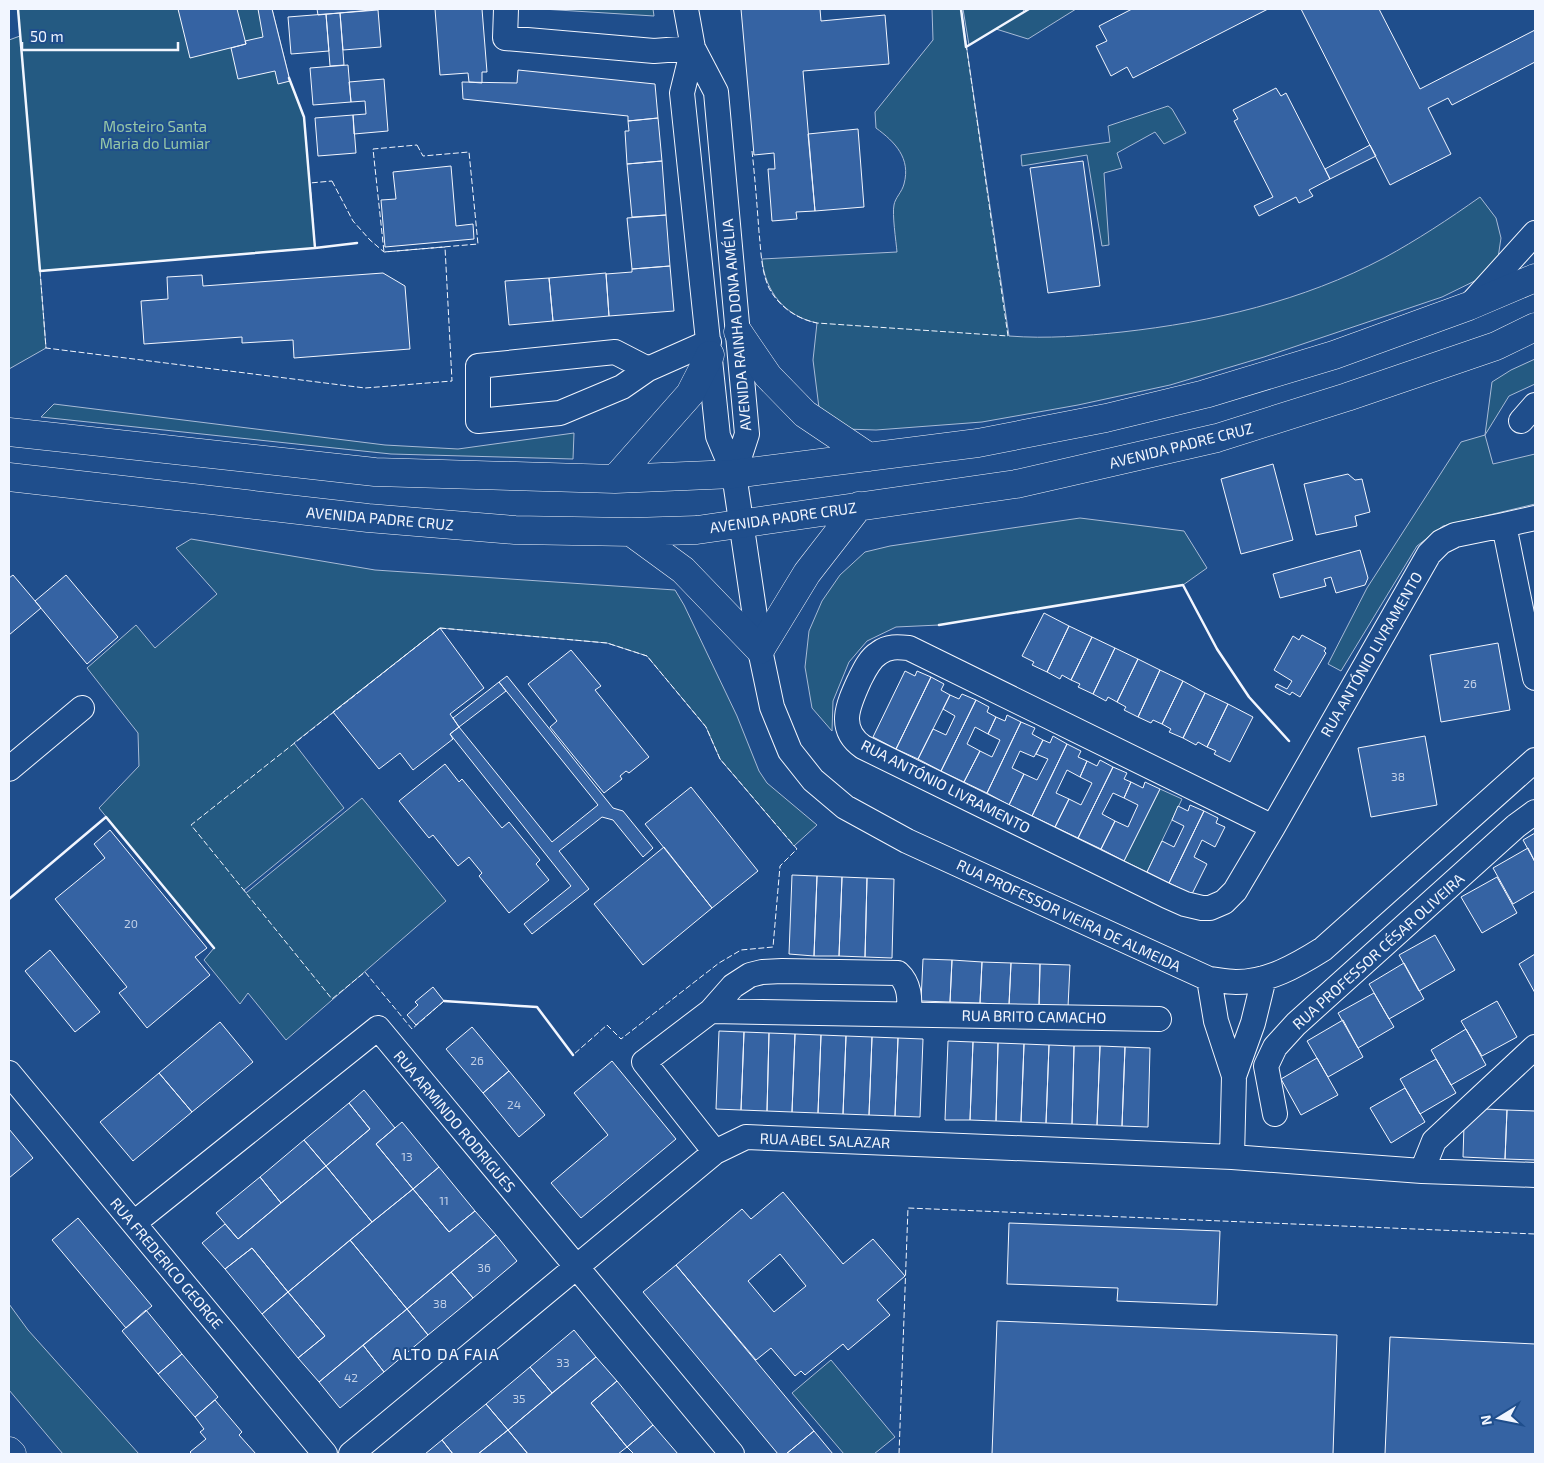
<svg xmlns="http://www.w3.org/2000/svg" width="1544" height="1463" font-family="'Exo 2',sans-serif">
<style>
.green{fill:#245a82;stroke:#a8bbd7}
.building{fill:#3563a3;stroke:#f2f6ff;fill-rule:evenodd}
.lines{fill:none;stroke-linecap:round;stroke-linejoin:round}
.minor-casing{stroke:#f2f6ff;stroke-width:26}
.highway-casing{stroke:#f2f6ff;stroke-width:29}
.minor{stroke:#1f4e8c;stroke-width:24}
.highway{stroke:#1f4e8c;stroke-width:28}
.fence{stroke:#f2f6ff;stroke-width:1;stroke-dasharray:6 2.5;stroke-linecap:butt}
.wall{stroke:#f2f6ff;stroke-width:2.5}
.labels{text-anchor:middle;dominant-baseline:central;stroke-width:4;stroke-linejoin:round;paint-order:stroke}
.number-label{font-size:12px;fill:#c3d1e8}
.park-label{font-size:15px;fill:#97c8a6;stroke:#1f4e8c}
.street-label{font-size:15px;fill:#f2f6ff;stroke:#1f4e8c}
.neighbourhood-label{font-size:16px;letter-spacing:1px;fill:#f2f6ff;stroke:#1f4e8c}
</style>
<rect width="100%" height="100%" fill="#1f4e8c"/>
<!-- green -->
<path class="green" d="M 18,9 L 272,9 L 290,81 L 304,117 L 315,248 L 40,271 L 46,348 L 9,369 L 9,40 L 20,36 Z
M 542,9 L 653,9 L 654,16 Z
M 932,9 L 961,9 L 1009,336 C 1047,339 1084,336 1122,332 C 1212,322 1303,301 1384,258 C 1417,240 1449,219 1480,197 L 1496,218 L 1501,238 L 1498,258 L 1487,275 L 1442,297 L 1264,357 L 1170,385 L 1078,405 L 982,422 L 876,430 L 845,429 L 820,416 L 813,360 L 817,323 C 785,316 765,292 762,259 L 897,252 C 896,241 892,214 894,205 C 895,198 902,192 904,184 C 911,158 895,142 876,128 L 875,112 L 933,40 Z
M 963,9 L 1023,9 L 1024,12 L 1029,9 L 1076,9 L 1028,39 L 996,29 L 969,45 Z
M 1168,106 L 1172,109 L 1186,133 L 1164,144 L 1155,132 L 1117,153 L 1122,168 L 1104,173 L 1109,245 L 1102,246 L 1087,155 L 1022,166 L 1021,155 L 1110,142 L 1108,126 Z
M 1535,359 L 1535,384 L 1509,396 L 1485,435 L 1493,464 L 1535,454 L 1535,504 L 1443,526 L 1417,546 L 1341,671 L 1328,664 L 1367,588 L 1461,442 L 1485,435 L 1492,382 L 1511,370 Z
M 54,404 L 385,445 L 458,449 L 574,433 L 573,459 L 391,454 L 41,417 Z
M 1080,518 L 1184,531 L 1207,568 L 1183,585 L 939,625 L 896,627 L 867,641 L 849,662 L 833,701 L 832,731 L 812,708 L 805,667 L 809,631 L 822,601 L 840,575 L 865,552 L 890,546 Z
M 191,539 L 375,570 L 675,590 L 684,605 L 737,716 L 759,771 L 767,783 L 817,825 L 794,846 L 720,759 L 706,727 L 647,656 L 607,643 L 440,628 L 294,743 L 344,808 L 244,890 L 246,893 L 362,798 L 446,901 L 286,1040 L 248,993 L 240,1004 L 204,960 L 214,948 L 99,808 L 139,766 L 138,733 L 87,668 L 136,625 L 155,648 L 217,594 L 176,548 Z
M 1160,789 L 1182,799 L 1147,872 L 1124,861 Z
M 9,1304 L 28,1330 L 139,1454 L 63,1454 L 9,1390 Z
M 831,1360 L 895,1437 L 874,1454 L 844,1454 L 792,1393 Z"/>
<!-- building -->
<path class="building" d="M 178,9 L 237,9 L 246,44 L 190,58 Z
M 258,9 L 272,9 L 290,81 L 278,84 L 275,71 L 238,79 L 231,48 L 246,44 L 245,41 L 263,37 Z
M 317,9 L 371,9 L 371,10 L 318,15 Z
M 435,9 L 482,9 L 487,72 L 482,72 L 482,83 L 469,82 L 468,73 L 440,75 Z
M 741,9 L 820,9 L 821,21 L 885,15 L 889,64 L 803,71 L 815,211 L 796,212 L 797,219 L 772,221 L 768,169 L 775,169 L 774,153 L 754,155 Z
M 1132,9 L 1268,9 L 1133,78 L 1127,67 L 1111,76 L 1096,46 L 1107,41 L 1099,26 Z
M 1301,9 L 1379,9 L 1420,89 L 1535,30 L 1535,62 L 1452,105 L 1448,98 L 1428,108 L 1451,154 L 1390,185 Z
M 378,10 L 381,47 L 343,50 L 340,13 Z
M 340,13 L 344,65 L 330,66 L 326,14 Z
M 326,14 L 329,51 L 291,54 L 288,17 Z
M 348,65 L 351,102 L 313,105 L 310,68 Z
M 518,70 L 655,84 L 658,118 L 628,121 L 628,116 L 463,99 L 462,82 L 517,83 Z
M 384,79 L 388,131 L 354,134 L 353,115 L 366,114 L 365,101 L 351,102 L 349,82 Z
M 1276,88 L 1281,96 L 1286,93 L 1330,179 L 1309,190 L 1313,196 L 1299,203 L 1296,197 L 1259,216 L 1254,206 L 1273,197 L 1234,121 L 1238,119 L 1233,110 Z
M 353,115 L 356,153 L 318,156 L 315,118 Z
M 658,118 L 662,161 L 627,164 L 625,131 L 629,131 L 628,121 Z
M 858,129 L 864,207 L 815,211 L 808,134 Z
M 1370,145 L 1376,156 L 1330,179 L 1325,169 Z
M 662,161 L 666,215 L 632,217 L 627,164 Z
M 1083,161 L 1100,286 L 1048,293 L 1030,168 Z
M 451,166 L 456,226 L 473,224 L 474,239 L 385,247 L 381,200 L 396,199 L 393,172 Z
M 666,215 L 670,266 L 632,269 L 627,218 Z
M 670,266 L 674,311 L 609,316 L 606,274 L 632,272 L 632,269 Z
M 383,273 L 405,286 L 410,349 L 294,358 L 293,340 L 242,343 L 242,337 L 144,344 L 141,301 L 168,299 L 167,277 L 202,275 L 203,286 Z
M 606,273 L 609,316 L 553,321 L 549,278 Z
M 549,278 L 553,321 L 509,325 L 505,281 Z
M 1273,464 L 1293,540 L 1241,554 L 1221,479 Z
M 1348,474 L 1355,480 L 1362,479 L 1370,512 L 1355,516 L 1357,526 L 1316,535 L 1304,484 Z
M 1360,550 L 1368,578 L 1365,585 L 1336,593 L 1331,577 L 1324,579 L 1326,586 L 1280,598 L 1273,574 Z
M 13,575 L 41,608 L 9,635 L 9,578 Z
M 66,575 L 118,637 L 87,664 L 35,601 Z
M 1044,613 L 1069,626 L 1047,672 L 1032,665 L 1034,662 L 1022,656 Z
M 1069,626 L 1092,637 L 1071,680 L 1062,675 L 1060,679 L 1047,672 Z
M 440,628 L 484,688 L 450,714 L 459,727 L 450,734 L 453,739 L 413,770 L 400,753 L 379,769 L 333,712 Z
M 1302,635 L 1326,648 L 1324,651 L 1326,653 L 1300,697 L 1292,692 L 1290,695 L 1275,687 L 1277,684 L 1287,689 L 1292,681 L 1274,670 L 1293,636 L 1299,640 Z
M 1092,637 L 1115,648 L 1093,694 L 1078,687 L 1080,684 L 1071,680 Z
M 1498,643 L 1510,710 L 1441,722 L 1430,655 Z
M 1115,648 L 1138,659 L 1117,702 L 1108,697 L 1106,701 L 1093,694 Z
M 571,650 L 601,686 L 595,690 L 649,757 L 629,773 L 626,771 L 620,776 L 622,779 L 604,793 L 550,727 L 557,721 L 528,684 Z
M 1138,659 L 1160,670 L 1138,717 L 1124,710 L 1126,707 L 1117,702 Z
M 1160,670 L 1183,681 L 1162,724 L 1153,720 L 1151,723 L 1138,717 Z
M 905,671 L 915,676 L 917,671 L 931,677 L 896,749 L 873,737 Z
M 507,676 L 613,808 L 623,811 L 653,848 L 643,857 L 613,820 L 602,817 L 559,851 L 589,889 L 532,934 L 524,924 L 571,886 L 450,734 L 459,727 L 552,842 L 598,805 L 499,682 Z
M 931,677 L 944,684 L 941,690 L 950,695 L 918,759 L 896,749 Z
M 1183,681 L 1205,693 L 1183,738 L 1169,732 L 1171,729 L 1162,724 Z
M 499,682 L 506,691 L 459,727 L 453,718 Z
M 1205,693 L 1228,704 L 1207,747 L 1198,742 L 1196,745 L 1183,738 Z
M 962,694 L 976,700 L 941,771 L 918,759 L 933,729 L 946,735 L 955,716 L 943,709 L 950,695 L 959,699 Z
M 976,700 L 989,707 L 987,712 L 996,717 L 988,734 L 975,727 L 967,744 L 980,751 L 964,782 L 941,771 Z
M 1228,704 L 1253,717 L 1230,762 L 1214,754 L 1216,751 L 1207,747 Z
M 1007,715 L 1021,722 L 987,793 L 964,782 L 980,751 L 992,757 L 1000,740 L 988,734 L 996,717 L 1005,721 Z
M 1021,722 L 1035,728 L 1032,734 L 1043,740 L 1034,757 L 1020,751 L 1012,768 L 1024,774 L 1009,805 L 987,793 Z
M 1053,736 L 1067,744 L 1032,816 L 1009,805 L 1024,774 L 1037,780 L 1048,759 L 1036,754 L 1043,740 L 1050,743 Z
M 1425,736 L 1437,805 L 1371,817 L 1358,748 Z
M 1067,744 L 1081,751 L 1078,757 L 1087,761 L 1080,777 L 1067,770 L 1056,793 L 1069,799 L 1055,827 L 1032,816 Z
M 1100,760 L 1113,767 L 1078,838 L 1055,827 L 1069,799 L 1081,805 L 1092,783 L 1080,777 L 1087,761 L 1097,766 Z
M 445,764 L 459,782 L 462,779 L 502,828 L 509,822 L 540,860 L 536,864 L 549,880 L 509,913 L 479,876 L 482,873 L 469,857 L 458,866 L 433,835 L 429,838 L 399,801 Z
M 1113,767 L 1127,773 L 1124,779 L 1131,782 L 1124,798 L 1113,793 L 1102,814 L 1115,821 L 1101,849 L 1078,838 Z
M 1131,782 L 1143,788 L 1145,782 L 1160,789 L 1124,861 L 1101,849 L 1115,821 L 1128,827 L 1138,805 L 1124,798 Z
M 691,787 L 758,871 L 712,908 L 645,824 Z
M 1190,805 L 1204,811 L 1169,883 L 1147,872 L 1162,841 L 1174,847 L 1184,826 L 1172,820 L 1178,806 L 1188,811 Z
M 1204,811 L 1218,818 L 1216,823 L 1225,827 L 1215,847 L 1202,840 L 1194,857 L 1207,864 L 1192,894 L 1169,883 Z
M 110,830 L 207,948 L 195,957 L 210,975 L 147,1028 L 119,993 L 127,987 L 55,899 L 105,858 L 94,844 Z
M 1535,833 L 1535,862 L 1523,840 Z
M 664,847 L 712,908 L 643,965 L 594,904 Z
M 1528,848 L 1535,862 L 1535,891 L 1513,904 L 1493,868 Z
M 792,875 L 817,876 L 814,956 L 789,954 Z
M 817,876 L 842,877 L 839,956 L 814,956 Z
M 842,877 L 867,878 L 865,957 L 839,956 Z
M 1497,877 L 1517,913 L 1482,933 L 1461,897 Z
M 867,878 L 894,879 L 892,958 L 865,957 Z
M 1435,935 L 1455,970 L 1419,991 L 1399,955 Z
M 50,950 L 100,1012 L 75,1032 L 25,971 Z
M 1535,954 L 1535,993 L 1519,964 Z
M 923,959 L 952,960 L 950,1002 L 921,1001 Z
M 952,960 L 982,962 L 980,1003 L 950,1002 Z
M 982,962 L 1011,963 L 1009,1005 L 980,1003 Z
M 1011,963 L 1040,964 L 1039,1006 L 1009,1005 Z
M 1404,963 L 1424,999 L 1389,1019 L 1369,984 Z
M 1040,964 L 1070,965 L 1068,1007 L 1039,1006 Z
M 433,987 L 444,1001 L 416,1025 L 407,1015 L 418,1005 L 415,1002 Z
M 1374,993 L 1394,1027 L 1358,1048 L 1338,1013 Z
M 1497,1001 L 1517,1037 L 1482,1056 L 1461,1021 Z
M 1343,1020 L 1363,1057 L 1328,1077 L 1307,1041 Z
M 220,1022 L 253,1062 L 192,1112 L 159,1073 Z
M 472,1027 L 509,1071 L 483,1093 L 446,1049 Z
M 1466,1029 L 1486,1065 L 1451,1085 L 1431,1050 Z
M 719,1031 L 744,1032 L 741,1110 L 716,1109 Z
M 744,1032 L 769,1033 L 767,1111 L 741,1110 Z
M 769,1033 L 795,1034 L 792,1112 L 767,1111 Z
M 795,1034 L 821,1035 L 818,1113 L 792,1112 Z
M 821,1035 L 846,1036 L 843,1114 L 818,1113 Z
M 846,1036 L 872,1037 L 869,1115 L 843,1114 Z
M 872,1037 L 898,1038 L 895,1116 L 869,1115 Z
M 898,1038 L 923,1039 L 920,1117 L 895,1116 Z
M 948,1041 L 973,1042 L 970,1120 L 945,1120 Z
M 973,1042 L 998,1043 L 996,1121 L 970,1120 Z
M 998,1043 L 1024,1044 L 1021,1122 L 996,1121 Z
M 1024,1044 L 1049,1045 L 1046,1123 L 1021,1122 Z
M 1049,1045 L 1074,1046 L 1072,1124 L 1046,1123 Z
M 1074,1046 L 1100,1046 L 1097,1125 L 1072,1124 Z
M 1100,1046 L 1125,1047 L 1122,1126 L 1097,1125 Z
M 1125,1047 L 1150,1048 L 1148,1127 L 1122,1126 Z
M 1317,1058 L 1338,1095 L 1301,1115 L 1281,1079 Z
M 1436,1059 L 1456,1093 L 1420,1114 L 1400,1079 Z
M 612,1061 L 676,1139 L 581,1218 L 551,1183 L 608,1135 L 574,1093 Z
M 509,1071 L 545,1115 L 519,1137 L 483,1093 Z
M 159,1073 L 192,1112 L 133,1161 L 100,1122 Z
M 1405,1088 L 1425,1122 L 1391,1143 L 1370,1108 Z
M 364,1090 L 395,1128 L 376,1144 L 413,1189 L 372,1222 L 326,1166 L 370,1129 L 349,1103 Z
M 349,1103 L 370,1129 L 326,1166 L 304,1140 Z
M 1485,1109 L 1507,1110 L 1505,1159 L 1463,1157 L 1464,1125 Z
M 1507,1110 L 1535,1111 L 1535,1160 L 1505,1159 Z
M 402,1122 L 439,1167 L 413,1189 L 376,1144 Z
M 9,1129 L 33,1158 L 9,1178 Z
M 304,1140 L 326,1166 L 281,1203 L 260,1177 Z
M 326,1166 L 372,1222 L 288,1292 L 252,1248 L 225,1269 L 202,1243 L 225,1224 L 238,1239 Z
M 439,1167 L 475,1211 L 449,1232 L 413,1189 Z
M 260,1177 L 281,1203 L 238,1239 L 216,1213 Z
M 413,1189 L 449,1232 L 475,1211 L 496,1235 L 407,1309 L 350,1240 Z
M 783,1192 L 843,1264 L 873,1239 L 905,1276 L 877,1300 L 890,1315 L 848,1350 L 843,1344 L 805,1375 L 801,1371 L 795,1376 L 771,1348 L 756,1360 L 676,1265 L 742,1209 L 751,1219 ZM 780,1254 L 806,1286 L 774,1312 L 748,1281 Z
M 78,1218 L 152,1306 L 126,1328 L 52,1240 Z
M 1009,1223 L 1220,1231 L 1217,1305 L 1117,1301 L 1118,1288 L 1007,1284 Z
M 496,1235 L 517,1261 L 473,1298 L 451,1272 Z
M 350,1240 L 407,1309 L 319,1382 L 298,1358 L 325,1336 L 288,1292 Z
M 252,1248 L 288,1292 L 262,1314 L 225,1269 Z
M 676,1265 L 814,1431 L 786,1454 L 778,1454 L 643,1292 Z
M 451,1272 L 473,1298 L 428,1335 L 407,1309 Z
M 288,1292 L 325,1336 L 298,1358 L 262,1314 Z
M 407,1309 L 428,1335 L 384,1372 L 363,1345 Z
M 146,1310 L 182,1354 L 158,1374 L 122,1331 Z
M 997,1321 L 1337,1335 L 1333,1454 L 992,1454 Z
M 574,1330 L 596,1357 L 552,1393 L 530,1367 Z
M 1390,1337 L 1535,1344 L 1535,1454 L 1385,1454 Z
M 363,1345 L 384,1372 L 340,1408 L 319,1382 Z
M 182,1354 L 218,1397 L 195,1417 L 158,1374 Z
M 596,1357 L 617,1381 L 591,1403 L 627,1447 L 618,1454 L 528,1454 L 508,1430 Z
M 530,1367 L 552,1393 L 508,1430 L 486,1404 Z
M 617,1381 L 653,1425 L 627,1447 L 591,1403 Z
M 215,1400 L 242,1432 L 239,1435 L 256,1454 L 192,1454 L 190,1452 L 206,1439 L 200,1432 L 204,1429 L 195,1417 Z
M 486,1404 L 508,1430 L 478,1454 L 453,1454 L 442,1440 Z
M 653,1425 L 678,1454 L 634,1454 L 627,1447 Z
M 508,1430 L 528,1454 L 478,1454 Z
M 814,1431 L 833,1454 L 786,1454 Z
M 442,1440 L 453,1454 L 425,1454 Z"/>
<g class="lines">
<defs>
<path id="minor" d="M 506,9 L 505,38 L 654,51 L 693,48
M 686,9 L 693,48 L 716,92 L 747,434 L 734,474
M 693,48 L 682,93 L 718,436 L 734,474 L 760,650 L 772,707 L 790,751 L 813,780 L 845,807 L 907,841 L 1209,979 C 1218,980 1227,982 1236,982 C 1268,982 1296,966 1323,949 L 1535,760
M 1469,306 L 1535,233
M 648,369 L 615,352 L 478,366 L 478,421 L 560,413 L 622,387 L 648,369 L 709,342
M 1521,421 L 1535,405
M 1535,518 L 1504,525 L 1535,678
M 9,769 L 82,708
M 1273,827 L 1235,891 L 1224,902 L 1210,908 L 1202,908 L 1185,904 L 1167,896 L 863,747 C 837,729 848,705 859,681 C 864,671 869,659 879,653 C 888,646 898,647 909,648 L 1273,827 L 1429,554 L 1441,542 L 1455,535 L 1504,525
M 1209,979 L 1216,1021 L 1234,1076
M 711,1011 L 1159,1019
M 9,1073 L 325,1454
M 1275,1114 L 1266,1066 L 1275,1047 L 1296,1024 L 1516,826 L 1535,812
M 715,1152 L 644,1062 L 711,1011 L 733,986 L 750,975 L 762,972 L 782,971 L 898,973 C 910,984 910,999 909,1014
M 1232,1157 L 1234,1076 L 1253,1023 L 1264,978
M 1422,1171 L 1434,1141 L 1535,1047
M 134,1223 L 378,1028 L 732,1454
M 351,1454 L 715,1152 L 746,1137 L 1232,1157 L 1422,1171 L 1535,1175"/>
<path id="highway" d="M 738,332 L 768,376 L 805,414 L 869,457
M 9,432 L 375,472 L 615,479 L 734,474 L 978,443 L 1106,418 L 1205,394 L 1334,355 L 1469,306 L 1535,278
M 9,477 L 368,518 L 515,530 L 631,532 L 697,530 L 1016,484 L 1217,438 L 1347,397 L 1496,346 L 1535,327
M 615,479 L 690,394 L 710,355
M 631,532 L 683,570 L 760,650 L 807,573 L 859,506
M 9,1451 L 12,1454"/>
</defs>
<!-- minor casing -->
<use href="#minor" class="minor-casing"/>
<!-- highway casing -->
<use href="#highway" class="highway-casing"/>
<!-- minor -->
<use href="#minor" class="minor"/>
<!-- highway -->
<use href="#highway" class="highway"/>
<!-- fence -->
<path class="fence" d="M 417,145 L 423,156 L 469,152 L 478,244 L 384,252 L 373,149 Z
M 752,151 C 755,178 757,205 759,232 C 761,250 761,271 769,288 C 779,307 797,319 817,323 L 1008,336 L 961,9
M 332,181 L 353,221 L 370,240 L 384,252 L 445,247 L 452,381 L 365,388 L 46,348 L 40,271 L 315,248 L 310,183 Z
M 440,628 L 607,643 L 647,656 L 706,727 L 720,759 L 797,849 L 780,866 L 773,947 L 741,950 L 719,963 L 621,1039 L 607,1025 L 573,1055 L 537,1007 L 444,1001 L 412,1029 L 365,972 L 332,999 L 191,825 Z
M 899,1454 L 908,1208 L 1535,1234"/>
<!-- wall -->
<path class="wall" d="M 18,9 L 40,271 L 315,248 L 304,117 L 289,78
M 961,9 L 966,47 L 1029,9
M 315,248 L 357,243
M 939,625 L 1183,585 L 1217,649 L 1249,697 L 1289,741
M 9,899 L 106,817 L 214,948
M 444,1001 L 537,1007 L 573,1055"/>
</g>
<g class="labels">
<!-- number labels -->
<g class="number-label">
<text x="1470" y="683">26</text>
<text x="1398" y="776">38</text>
<text x="131" y="923">20</text>
<text x="477" y="1060">26</text>
<text x="514" y="1104">24</text>
<text x="407" y="1156">13</text>
<text x="444" y="1200">11</text>
<text x="484" y="1267">36</text>
<text x="440" y="1303">38</text>
<text x="563" y="1362">33</text>
<text x="351" y="1377">42</text>
<text x="519" y="1398">35</text>
</g>
<!-- park labels -->
<g class="park-label">
<text x="155" y="126">Mosteiro Santa<tspan x="155" dy="17">Maria do Lumiar</tspan></text>
</g>
<!-- street labels -->
<g class="street-label">
<text transform="translate(736 325) rotate(-95)">AVENIDA RAINHA DONA AMÉLIA</text>
<text transform="translate(1181 445) rotate(-14)">AVENIDA PADRE CRUZ</text>
<text transform="translate(783 517) rotate(-8)">AVENIDA PADRE CRUZ</text>
<text transform="translate(380 518) rotate(5)">AVENIDA PADRE CRUZ</text>
<text transform="translate(1371 654) rotate(-60)">RUA ANTÓNIO LIVRAMENTO</text>
<text transform="translate(946 786) rotate(27)">RUA ANTÓNIO LIVRAMENTO</text>
<text transform="translate(1069 915) rotate(25)">RUA PROFESSOR VIEIRA DE ALMEIDA</text>
<text transform="translate(1378 951) rotate(-42)">RUA PROFESSOR CÉSAR OLIVEIRA</text>
<text transform="translate(1034 1016) rotate(1)">RUA BRITO CAMACHO</text>
<text transform="translate(455 1121) rotate(50)">RUA ARMINDO RODRIGUES</text>
<text transform="translate(825 1140) rotate(2)">RUA ABEL SALAZAR</text>
<text transform="translate(167 1263) rotate(50)">RUA FREDERICO GEORGE</text>
</g>
<!-- neighbourhood labels -->
<g class="neighbourhood-label">
<text x="446" y="1353">ALTO DA FAIA</text>
</g>
</g>
<!-- border -->
<rect width="1544" height="1463" fill="none" stroke="#f2f6ff" stroke-width="20"/>
<!-- north arrow -->
<g transform="translate(1499 1418) rotate(260)" stroke="#1f4e8c" stroke-width="4" paint-order="stroke">
<path d="M0-4L9 19L0 12L-9 19Z" fill="#f2f6ff"/>
<text y="-8" font-size="14" font-weight="bold" text-anchor="middle" fill="#f2f6ff">N</text>
</g>
<!-- scale -->
<path d="M22 42v8h156v-8" fill="none" stroke="#f2f6ff" stroke-width="2.5"/>
<text x="30" y="42" font-size="15" fill="#f2f6ff" stroke="#1f4e8c" stroke-width="4" paint-order="stroke">50 m</text>
</svg>
